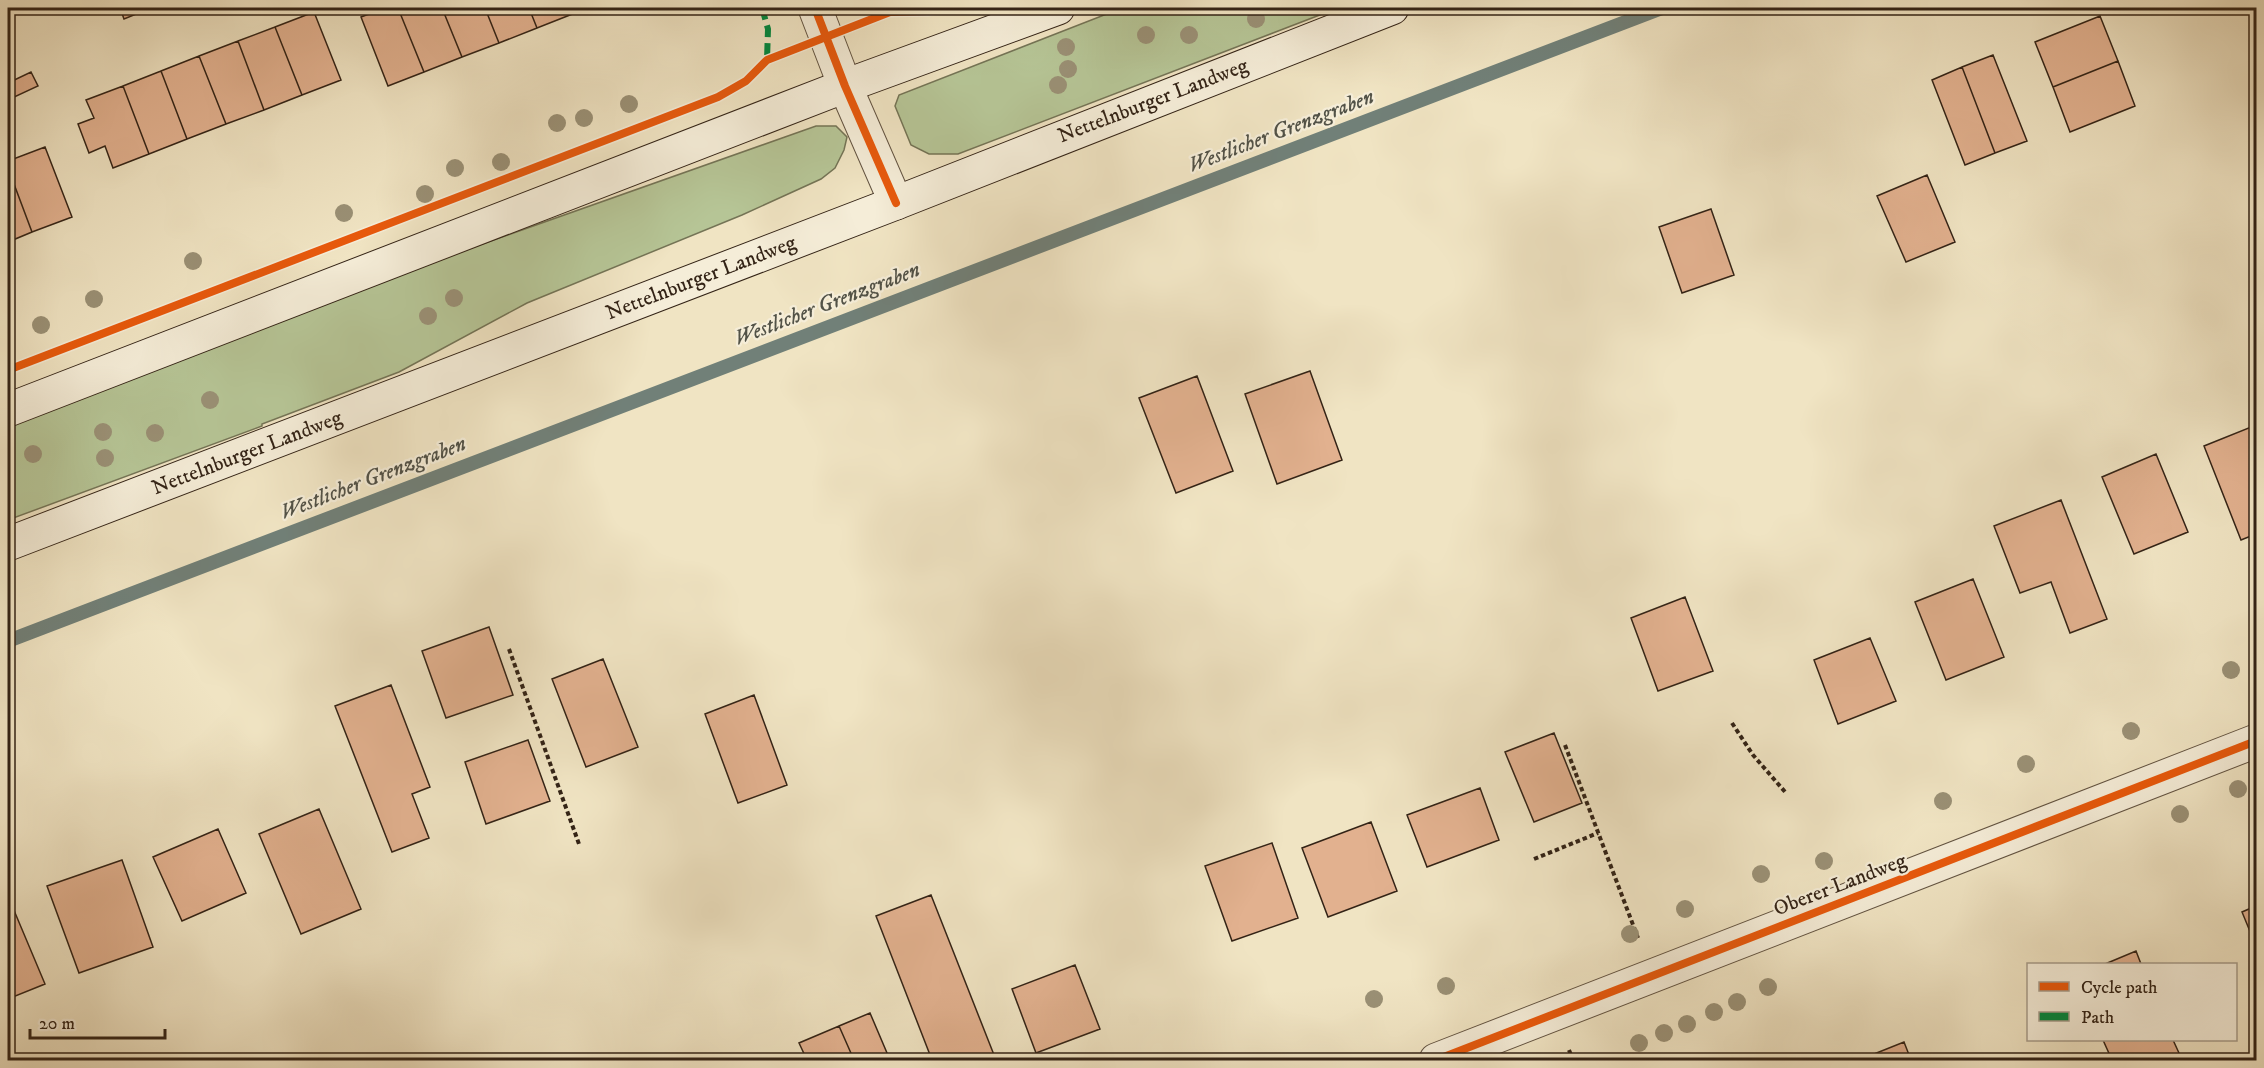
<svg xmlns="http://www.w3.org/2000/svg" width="2264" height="1068" font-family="'IM FELL DW Pica',serif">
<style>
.green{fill:#b6c596;stroke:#747456;stroke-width:1.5}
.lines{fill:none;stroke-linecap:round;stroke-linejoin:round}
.stream{stroke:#718078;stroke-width:14}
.building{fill:#e2b18f;stroke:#332316;stroke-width:1.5}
.street-casing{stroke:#625341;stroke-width:35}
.secondary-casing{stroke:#332316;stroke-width:35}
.path{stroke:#332316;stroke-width:4;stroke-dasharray:4.5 3;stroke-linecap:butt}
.street{stroke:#f5edd8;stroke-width:33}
.secondary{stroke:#f5edd8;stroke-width:33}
.quiet{stroke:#00873e;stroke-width:6;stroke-dasharray:12 6;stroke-linecap:butt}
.cycleway-casing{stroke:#f5edd8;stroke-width:11}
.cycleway{stroke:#e8590c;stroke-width:8}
.tree{fill:#9a9075}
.labels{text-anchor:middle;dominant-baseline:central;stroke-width:4.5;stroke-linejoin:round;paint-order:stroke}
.street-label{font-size:21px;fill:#332316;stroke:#f5edd8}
.water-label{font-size:22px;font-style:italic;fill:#525247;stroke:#f5edd8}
</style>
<rect width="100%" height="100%" fill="#f0e4c3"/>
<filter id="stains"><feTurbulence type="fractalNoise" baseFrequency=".00333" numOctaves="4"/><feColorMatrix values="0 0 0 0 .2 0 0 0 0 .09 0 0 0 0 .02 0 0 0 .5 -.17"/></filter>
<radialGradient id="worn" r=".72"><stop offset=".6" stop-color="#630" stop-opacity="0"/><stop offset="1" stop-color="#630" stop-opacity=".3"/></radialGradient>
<!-- green -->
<path class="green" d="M 1122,8 L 1338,8 L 958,154 L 929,154 L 911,145 L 895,106 L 899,95 Z
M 816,126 L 836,126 L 847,137 L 844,150 L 835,168 L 821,179 L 742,215 L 527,303 L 399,372 L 262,424 L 262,426 L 8,520 L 8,426 L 471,248 Z"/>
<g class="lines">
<!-- stream -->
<path class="stream" d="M 8,641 L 1662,8"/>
</g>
<!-- building -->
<path class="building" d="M 120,8 L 136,8 L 139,13 L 124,19 Z
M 385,8 L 398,8 L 424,72 L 388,86 L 361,17 Z
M 398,8 L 442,8 L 462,57 L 424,72 Z
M 442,8 L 485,8 L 499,43 L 462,57 Z
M 485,8 L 529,8 L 537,28 L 499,43 Z
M 529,8 L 573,8 L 575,13 L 537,28 Z
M 314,12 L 341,80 L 302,95 L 275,27 Z
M 2100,16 L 2118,61 L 2053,87 L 2035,42 Z
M 275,27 L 302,95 L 264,110 L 238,41 Z
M 238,41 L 264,110 L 226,124 L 199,56 Z
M 1993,55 L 2027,141 L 1995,153 L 1962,67 Z
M 199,56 L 226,124 L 187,139 L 161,71 Z
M 2118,61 L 2135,106 L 2070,132 L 2053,87 Z
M 1962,67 L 1995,153 L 1965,165 L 1932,80 Z
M 161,71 L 187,139 L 149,154 L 123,86 Z
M 31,72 L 38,86 L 10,99 L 8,92 L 8,83 Z
M 123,86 L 149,154 L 113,168 L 105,146 L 89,153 L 78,124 L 94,118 L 86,100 Z
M 45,147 L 72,217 L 32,232 L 8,168 L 8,161 Z
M 8,168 L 32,232 L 8,242 Z
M 1927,175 L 1955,242 L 1906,262 L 1877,196 Z
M 1711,209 L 1734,275 L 1682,293 L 1659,227 Z
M 1310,371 L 1342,460 L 1277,484 L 1245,394 Z
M 1197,376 L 1233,471 L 1176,493 L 1139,398 Z
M 2256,425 L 2256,534 L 2241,540 L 2204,446 Z
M 2156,454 L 2188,532 L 2134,554 L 2102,477 Z
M 2061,500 L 2107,619 L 2070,633 L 2051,582 L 2020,593 L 1994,526 Z
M 1973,579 L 2004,657 L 1946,680 L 1915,602 Z
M 1685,597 L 1713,671 L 1658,691 L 1631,618 Z
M 489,627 L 513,695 L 446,718 L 422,651 Z
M 1870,638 L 1896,701 L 1838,724 L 1814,660 Z
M 603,659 L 638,747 L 586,767 L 552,679 Z
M 391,685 L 430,787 L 412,794 L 429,838 L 392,852 L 335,706 Z
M 754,695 L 787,785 L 738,803 L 705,714 Z
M 1554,733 L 1582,803 L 1534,822 L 1505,752 Z
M 528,740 L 550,801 L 486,824 L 465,762 Z
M 1480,788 L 1499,840 L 1427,867 L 1407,815 Z
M 319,809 L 361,909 L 301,934 L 259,834 Z
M 1371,822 L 1397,891 L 1328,917 L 1302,848 Z
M 218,829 L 246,893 L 182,921 L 153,857 Z
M 1272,843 L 1298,918 L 1232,941 L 1205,866 Z
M 122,860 L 153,947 L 79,973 L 47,886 Z
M 931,895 L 996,1060 L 932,1060 L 876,916 Z
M 2256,906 L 2256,946 L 2242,912 Z
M 13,908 L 45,984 L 8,999 L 8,910 Z
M 2136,951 L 2141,964 L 2105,964 Z
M 1075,965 L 1100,1029 L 1036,1053 L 1012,989 Z
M 870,1013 L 890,1060 L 854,1060 L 839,1026 Z
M 839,1026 L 854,1060 L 807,1060 L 799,1043 Z
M 2103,1040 L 2173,1040 L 2179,1053 L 2162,1060 L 2112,1060 Z
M 1904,1042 L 1911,1060 L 1859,1060 Z"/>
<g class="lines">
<defs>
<path id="street" d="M 815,8 L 845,86 L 896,203
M 1436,1060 L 2256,741"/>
<path id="secondary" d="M 8,410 L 845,86 L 1058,8
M 8,544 L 896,203 L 1392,8"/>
</defs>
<!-- street casing -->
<use href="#street" class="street-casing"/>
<!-- secondary casing -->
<use href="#secondary" class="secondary-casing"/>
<!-- path -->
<path class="path" d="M 509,649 L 579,844
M 1732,723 L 1753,755 L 1786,793
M 1565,745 L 1638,938
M 1534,859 L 1598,833
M 1569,1050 L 1573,1060"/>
<!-- street -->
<use href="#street" class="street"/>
<!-- secondary -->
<use href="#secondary" class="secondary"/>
<!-- quiet -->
<path class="quiet" d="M 762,8 L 768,29 L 767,60"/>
<defs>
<path id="cycleway" d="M 815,8 L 845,86 L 896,203
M 8,370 L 718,97 L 746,81 L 767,60 L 890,12 L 927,11 L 956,8
M 1436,1060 L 2256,741"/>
</defs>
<!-- cycleway casing -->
<use href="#cycleway" class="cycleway-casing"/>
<!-- cycleway -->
<use href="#cycleway" class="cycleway"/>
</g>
<!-- trees -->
<g class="tree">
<circle cx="1256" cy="19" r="9"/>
<circle cx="1146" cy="35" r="9"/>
<circle cx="1189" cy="35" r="9"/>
<circle cx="1066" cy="47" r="9"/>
<circle cx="1068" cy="69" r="9"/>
<circle cx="1058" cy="85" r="9"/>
<circle cx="629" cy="104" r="9"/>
<circle cx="584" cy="118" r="9"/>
<circle cx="557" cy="123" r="9"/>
<circle cx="501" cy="162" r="9"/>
<circle cx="455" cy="168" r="9"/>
<circle cx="425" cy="194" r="9"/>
<circle cx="344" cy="213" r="9"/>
<circle cx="193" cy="261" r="9"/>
<circle cx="454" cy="298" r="9"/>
<circle cx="94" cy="299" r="9"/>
<circle cx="428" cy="316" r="9"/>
<circle cx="41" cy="325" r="9"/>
<circle cx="210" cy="400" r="9"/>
<circle cx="103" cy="432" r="9"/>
<circle cx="155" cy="433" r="9"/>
<circle cx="33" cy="454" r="9"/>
<circle cx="105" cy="458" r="9"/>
<circle cx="2231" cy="670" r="9"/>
<circle cx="2131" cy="731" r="9"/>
<circle cx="2026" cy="764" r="9"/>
<circle cx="2238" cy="789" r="9"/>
<circle cx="1943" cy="801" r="9"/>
<circle cx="2180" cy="814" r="9"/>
<circle cx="1824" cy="861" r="9"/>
<circle cx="1761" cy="874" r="9"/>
<circle cx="1685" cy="909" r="9"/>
<circle cx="1630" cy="934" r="9"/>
<circle cx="1446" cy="986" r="9"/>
<circle cx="1768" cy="987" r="9"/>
<circle cx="1374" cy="999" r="9"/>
<circle cx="1737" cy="1002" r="9"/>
<circle cx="1714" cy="1012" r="9"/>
<circle cx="1687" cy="1024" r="9"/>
<circle cx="1664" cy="1033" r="9"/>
<circle cx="1639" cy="1043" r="9"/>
</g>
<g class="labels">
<!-- street labels -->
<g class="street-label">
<text transform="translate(1153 101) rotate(-21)">Nettelnburger Landweg</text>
<text transform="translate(701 278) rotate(-21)">Nettelnburger Landweg</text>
<text transform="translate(247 453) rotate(-21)">Nettelnburger Landweg</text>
<text transform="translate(1840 885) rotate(-21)">Oberer Landweg</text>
</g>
<!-- water labels -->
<g class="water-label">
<text transform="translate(1281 131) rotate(-21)">Westlicher Grenzgraben</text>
<text transform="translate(827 304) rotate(-21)">Westlicher Grenzgraben</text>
<text transform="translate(373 478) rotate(-21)">Westlicher Grenzgraben</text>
</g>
</g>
<!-- margin -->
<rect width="2264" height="1068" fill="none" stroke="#f0e4c3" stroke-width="30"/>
<rect x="9" y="9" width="2246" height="1050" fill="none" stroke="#332316" stroke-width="3"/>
<rect x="15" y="15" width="2234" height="1038" fill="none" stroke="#332316" stroke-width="1.5"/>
<!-- legend -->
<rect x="2027" y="963" width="210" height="78" fill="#f5edd8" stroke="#a79c8a" stroke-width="1.5"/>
<rect x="2039" y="982" width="30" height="9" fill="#e8590c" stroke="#a79c8a" stroke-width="1.5"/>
<text x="2081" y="993" font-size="18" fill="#332316">Cycle path</text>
<rect x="2039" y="1012" width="30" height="9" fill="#00873e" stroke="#a79c8a" stroke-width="1.5"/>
<text x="2081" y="1023" font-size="18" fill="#332316">Path</text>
<!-- scale -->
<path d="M30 1029v9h135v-9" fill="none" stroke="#332316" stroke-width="3"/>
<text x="39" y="1029" font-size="18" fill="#332316" stroke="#f5edd8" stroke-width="4.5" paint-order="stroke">20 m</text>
<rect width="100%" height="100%" filter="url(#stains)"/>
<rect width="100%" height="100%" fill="url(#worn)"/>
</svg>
